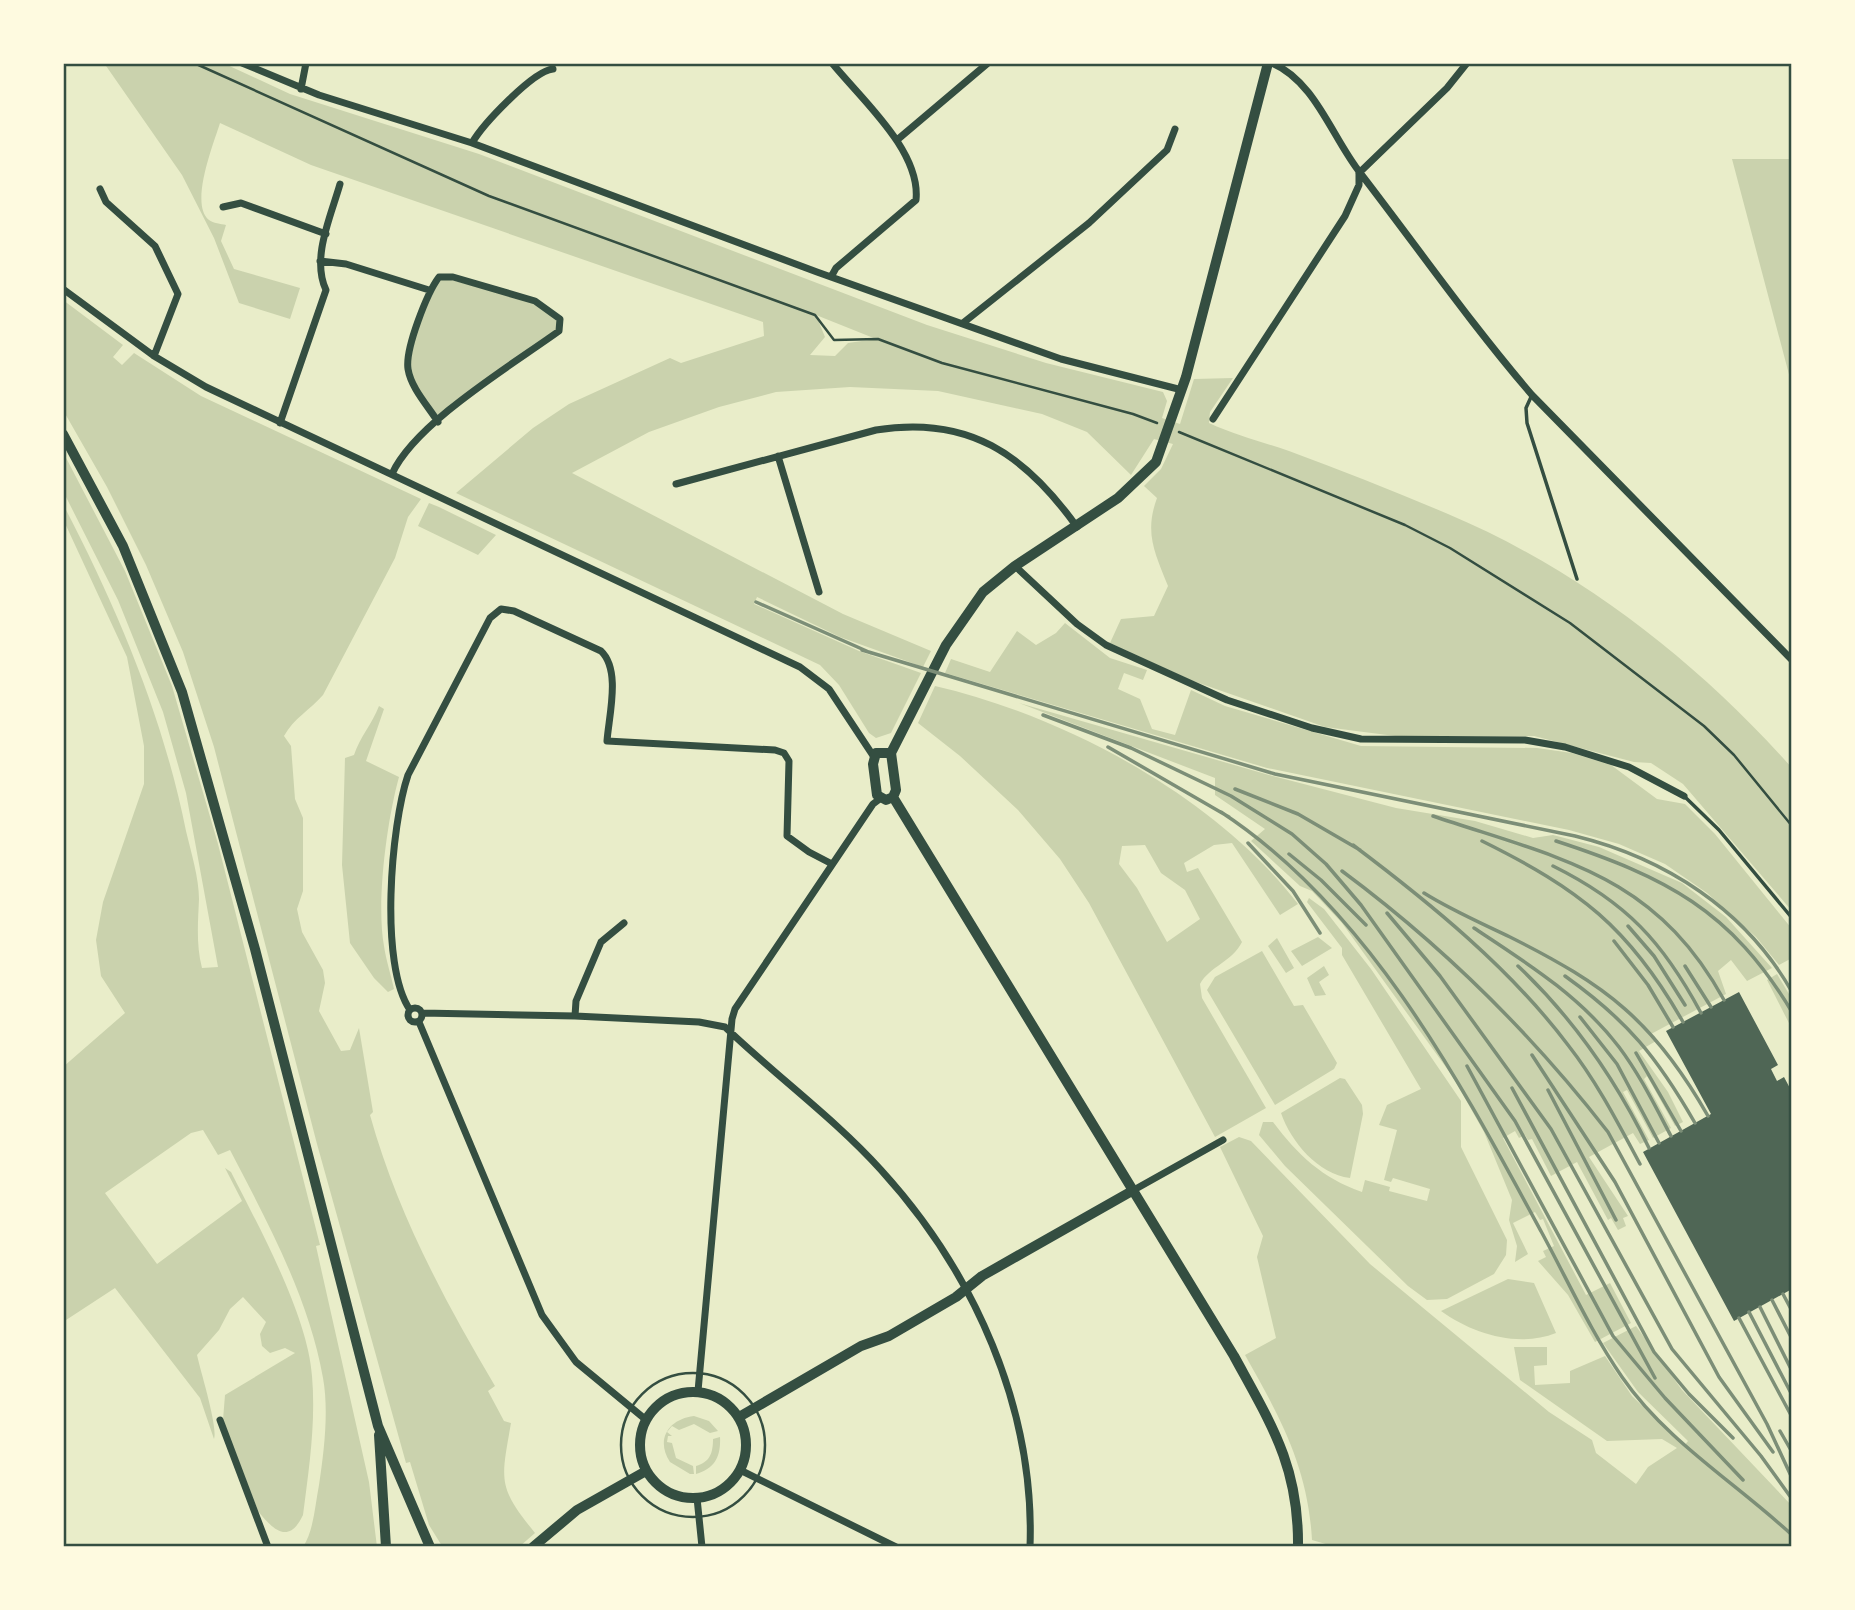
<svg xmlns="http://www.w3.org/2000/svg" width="1855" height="1610" font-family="Quicksand,sans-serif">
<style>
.green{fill:#cad2ad;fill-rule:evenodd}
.building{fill:#4f6655}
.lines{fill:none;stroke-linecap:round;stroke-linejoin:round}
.path{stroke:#344e41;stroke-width:2.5}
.service{stroke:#344e41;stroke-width:3.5}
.minor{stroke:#344e41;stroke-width:7}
.tertiary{stroke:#344e41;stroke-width:10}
.secondary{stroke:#344e41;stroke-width:10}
.rail{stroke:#7c8e77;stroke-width:3.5}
.neatline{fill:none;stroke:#344e41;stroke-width:2.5}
</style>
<rect width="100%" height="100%" fill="#e9edc9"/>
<!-- green -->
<path class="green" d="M 104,63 L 223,63 L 290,94 L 479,154 L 927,325 L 1046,363 L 1163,392 L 1167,401 L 1162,418 L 1180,424 L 1194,379 L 1233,378 L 1210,412 L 1209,423 C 1235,435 1263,442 1289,451 C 1343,471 1396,492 1448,514 C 1579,569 1698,662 1792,768 L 1792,911 L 1683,784 L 1651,763 L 1634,762 L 1534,736 L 1395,736 L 1325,727 L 1193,681 L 1110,643 L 1121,619 L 1154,616 L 1168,586 C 1155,553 1144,533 1157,498 L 1144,486 L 1161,469 L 1173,444 L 1154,439 L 1131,475 L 1087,432 L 1042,414 L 938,391 L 850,387 L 776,392 L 719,407 L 649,432 L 572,473 L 843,614 L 931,651 L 923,667 L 840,637 L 757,597 L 754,604 L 859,651 L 921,673 L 891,733 L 876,738 L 869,733 L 839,685 L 820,665 L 456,493 L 533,428 L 569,404 L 670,358 L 681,363 L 764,336 L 763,322 L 311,165 L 220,123 C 214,143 189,204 209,220 C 213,223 221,224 226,225 L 221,241 L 234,269 L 300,288 L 290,319 L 239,303 L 214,238 L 182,175 ZM 816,315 L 876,339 L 848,343 L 835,356 L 810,355 L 825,337 Z
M 1732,159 L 1792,159 L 1791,383 L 1791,382 Z
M 439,277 L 535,301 L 560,319 L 559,331 L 438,422 C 429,409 416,394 412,380 C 403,354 423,298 439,277 Z
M 63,300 L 123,345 L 113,357 L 122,365 L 134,353 L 201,396 L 421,499 L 408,517 L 395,558 L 323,695 C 310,710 294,718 284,736 L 291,746 L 295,799 L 303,818 L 303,891 L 297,909 L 302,932 L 323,970 L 325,983 L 319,1011 L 341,1051 L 350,1050 L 359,1028 L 373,1112 L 370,1115 C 397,1212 444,1300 495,1386 L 488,1391 L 504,1421 L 511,1423 C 501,1481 497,1486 535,1533 L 519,1547 L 442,1546 L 429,1525 L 410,1462 L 406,1463 L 317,1144 L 214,747 L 183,652 L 146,565 L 107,487 L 63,410 Z
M 63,452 L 125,571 L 172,686 L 218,844 L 320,1245 L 316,1246 L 322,1273 L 369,1482 L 377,1547 L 303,1547 C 314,1530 315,1505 319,1485 C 324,1452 329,1411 323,1378 C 309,1298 267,1221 230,1150 L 218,1155 L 203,1130 L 191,1133 L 105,1193 L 157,1264 L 242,1201 L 225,1168 L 231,1172 C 259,1227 308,1316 312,1376 C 316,1423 309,1468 303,1515 C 289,1545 273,1530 258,1511 L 223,1420 L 225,1395 L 295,1353 L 285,1348 L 270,1353 L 262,1346 L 260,1334 L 266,1322 L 243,1297 L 230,1309 L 219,1330 L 197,1355 C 201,1373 218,1427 214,1439 L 200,1398 L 115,1288 L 63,1322 L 63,1067 L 125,1013 L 101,976 L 96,940 L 103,902 L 144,784 L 144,746 L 127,657 L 63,519 L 63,504 C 117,608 163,716 186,831 C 191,852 199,878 199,899 C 198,922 196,945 202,968 L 218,967 L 186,793 L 163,712 L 118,600 L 63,491 Z
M 429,503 L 439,507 L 496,535 L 478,555 L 418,526 Z
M 1065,623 L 1110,658 L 1147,670 L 1143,680 L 1124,673 L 1118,689 L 1140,699 L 1152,729 L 1175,735 L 1191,690 L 1225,706 L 1361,746 L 1537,748 L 1572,753 L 1611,765 L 1657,799 L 1685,804 L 1715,834 L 1792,929 L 1792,958 L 1779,965 L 1756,937 L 1707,893 L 1665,864 L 1619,844 L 1569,830 L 1267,768 L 945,673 L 951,659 L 990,672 L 1017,631 L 1036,645 L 1056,633 Z
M 935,686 C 1065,716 1216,797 1298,904 L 1280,915 L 1232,843 L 1214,845 L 1184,863 L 1187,872 L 1198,868 L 1242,942 C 1232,962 1210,966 1200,984 L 1202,998 L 1266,1108 L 1215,1137 L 1089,903 L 1060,859 L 1018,810 L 960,756 L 918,723 ZM 1145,845 L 1161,873 L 1185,890 L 1200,919 L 1167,942 L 1137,888 L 1119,864 L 1122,846 Z
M 1019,703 L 1269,775 L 1396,808 L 1475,821 L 1533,838 L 1553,835 L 1599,847 L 1682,883 L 1726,917 L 1772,968 L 1747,981 L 1731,960 L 1718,971 L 1726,994 L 1651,1034 L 1656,1041 L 1639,1051 L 1668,1092 L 1683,1122 L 1675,1126 L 1647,1076 L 1644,1079 L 1671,1128 L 1653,1138 L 1627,1090 L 1623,1092 L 1649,1140 L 1640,1144 L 1633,1133 L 1589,1157 L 1628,1216 L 1623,1218 L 1626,1226 L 1618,1230 L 1611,1218 L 1608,1220 L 1577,1162 L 1551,1176 L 1532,1139 L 1528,1140 L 1525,1135 L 1519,1138 L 1515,1131 L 1503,1138 L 1586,1295 L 1610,1283 L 1631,1323 L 1595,1342 L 1568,1295 L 1538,1261 L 1546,1257 L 1543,1251 L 1554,1246 L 1543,1219 L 1540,1220 L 1535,1212 L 1513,1223 L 1528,1254 L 1515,1262 L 1517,1246 L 1509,1220 L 1512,1200 L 1484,1132 L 1453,1077 L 1342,923 L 1312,891 L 1300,886 L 1251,841 L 1265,829 L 1215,795 L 1215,778 Z
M 379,706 L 384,709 L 366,761 L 399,777 C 387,820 376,903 384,946 C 386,960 391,975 394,989 L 388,992 L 374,978 L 350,943 L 342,865 L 345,758 L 354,755 C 360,737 372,724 379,706 Z
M 1309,898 L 1324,909 L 1371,969 L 1461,1101 L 1461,1147 L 1507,1240 L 1506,1255 L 1494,1274 L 1447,1299 L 1427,1300 L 1408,1286 L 1285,1166 L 1259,1135 L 1263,1122 L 1273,1122 C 1298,1155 1322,1178 1362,1192 L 1365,1180 L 1390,1187 L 1389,1191 L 1427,1201 L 1430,1189 L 1393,1178 L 1391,1182 L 1384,1180 L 1397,1130 L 1379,1125 L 1387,1105 L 1421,1089 L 1342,955 L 1342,948 L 1307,902 Z
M 1318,937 L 1332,948 L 1302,966 L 1291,951 Z
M 1277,938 L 1294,968 L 1286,973 L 1268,946 Z
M 1262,951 L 1294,1006 L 1303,1005 L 1337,1063 L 1334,1069 L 1275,1105 L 1207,990 L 1215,977 Z
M 1324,966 L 1329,975 L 1319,982 L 1326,995 L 1315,996 L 1307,978 Z
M 1777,974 L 1792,999 L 1792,1029 L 1767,980 Z
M 1340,1078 L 1345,1079 L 1362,1105 L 1363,1114 L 1350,1178 C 1318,1174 1291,1142 1281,1113 Z
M 1239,1137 L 1251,1141 L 1370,1264 L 1549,1412 L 1592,1440 L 1596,1453 L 1636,1484 L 1648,1467 L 1677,1448 L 1662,1439 L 1607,1441 L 1520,1380 L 1514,1347 L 1547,1347 L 1547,1365 L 1534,1366 L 1535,1385 L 1570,1383 L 1570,1371 L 1605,1356 L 1632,1396 L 1684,1446 L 1688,1441 L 1638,1392 L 1603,1343 L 1636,1326 L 1682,1390 L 1792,1506 L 1792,1547 L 1336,1547 L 1312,1540 C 1308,1467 1280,1417 1245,1355 L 1276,1338 L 1257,1257 L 1263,1236 L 1220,1147 Z
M 1508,1279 L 1534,1283 L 1556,1333 C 1518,1348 1473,1334 1441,1311 Z
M 694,1416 L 709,1421 L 718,1431 L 710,1433 L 694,1424 L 679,1430 L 672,1426 L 667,1432 L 672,1436 L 668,1436 L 667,1442 L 672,1443 L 676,1458 L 693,1466 L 694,1474 L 690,1474 L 670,1462 C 655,1439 669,1419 694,1416 Z
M 720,1437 C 721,1456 715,1469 696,1474 L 696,1466 C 710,1462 713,1453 713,1439 Z"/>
<!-- building -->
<path class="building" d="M 1739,992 L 1778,1065 L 1771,1069 L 1777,1081 L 1784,1077 L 1792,1092 L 1792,1289 L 1734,1321 L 1643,1152 L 1711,1114 L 1666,1031 Z"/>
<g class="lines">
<!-- path -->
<path class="path" d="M 194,63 L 489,196 L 815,315 L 834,340 L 878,339 L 942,363 L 1133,414 L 1157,423
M 1179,432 L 1405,525 L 1450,548 L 1570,623 L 1704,726 L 1734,755 L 1792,826
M621 1445a72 72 0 1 1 144 0a72 72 0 1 1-144 0Z"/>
<!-- service -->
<path class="service" d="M 1531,397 L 1526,408 L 1527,423 L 1577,579
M 1684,796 L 1719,830 L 1792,918"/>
<!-- minor -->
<path class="minor" d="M 242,63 L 319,95 L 472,143 L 817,272 L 1061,359 L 1182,390
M 1272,63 C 1316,82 1332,138 1361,174 C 1418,248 1471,324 1532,395 L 1792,660
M 301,89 L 306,63
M 897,140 L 988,63
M 472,143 C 483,124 533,71 553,69
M 1359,173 L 1447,88 L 1467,63
M 100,189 L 106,202 L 155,246 L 178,294 L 154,356
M 223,207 L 241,203 L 326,234
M 320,261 L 346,264 L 429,290
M 831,277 L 836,268 L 916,200 C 921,151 862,100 832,63
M 63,289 L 154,356 L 206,387 L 800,667 L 829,689 L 874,757
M 963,323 L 1089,223 L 1167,150 L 1175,129
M 1213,419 L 1345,216 L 1359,185 L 1359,174
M 280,423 L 326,290 C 311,258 331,216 340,184
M 778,456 L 819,592
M 392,474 C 415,423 512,365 559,331 L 560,319 L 535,301 L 453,277 L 439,277 C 427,293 405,349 408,369 C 411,388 428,406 438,422
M 676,484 L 876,430 C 968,415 1025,454 1077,527
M 1015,566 L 1077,624 L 1106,645 L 1227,700 L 1312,728 L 1361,739 L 1525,740 L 1565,747 L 1629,767 L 1684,796
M408 1015a7 7 0 1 1 14 0a7 7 0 1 1-14 0Z
M 410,1010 C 379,965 391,825 408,775 L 490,618 L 501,609 L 514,611 L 601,651 C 621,670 609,715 607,741 L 775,750 L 784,753 L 789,761 L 787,836 L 809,852 L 832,864
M 422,1013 L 575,1016 L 699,1022 L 725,1027 C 776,1076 834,1118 881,1170 C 974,1272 1035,1408 1030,1547
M 575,1016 L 576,1001 L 601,942 L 624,923
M 419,1022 L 542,1315 L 576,1362 L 645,1419
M 1132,1191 L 1223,1140
M 698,1391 L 732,1019 L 735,1009 L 873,804 L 881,798
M 220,1420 L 268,1547
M 740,1470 L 896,1547
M 697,1498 L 702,1547"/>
<!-- tertiary -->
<path class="tertiary" d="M 891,753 L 946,645 L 983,592 L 1015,566 L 1118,498 L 1156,462 L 1186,377 L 1268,63
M 891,753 L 876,753 L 873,764 L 877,795 L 886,800 L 893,797
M 891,753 L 896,790 L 893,797
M 893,797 L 1234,1356 C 1271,1424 1299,1466 1298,1547
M640 1445a53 53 0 1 1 106 0a53 53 0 1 1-106 0Z
M 739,1417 L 861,1346 L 889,1336 L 956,1297 L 982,1276 L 1132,1191
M 533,1547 L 577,1510 L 646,1471"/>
<!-- secondary -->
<path class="secondary" d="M 63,434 L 123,546 L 182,692 L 255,949 L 378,1426 L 430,1547
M 379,1435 L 386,1547"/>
<!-- rail -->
<path class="rail" d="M 756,602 L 871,653
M 862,650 L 1275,774 L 1575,836 C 1665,858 1746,910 1792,992
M 1043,715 L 1131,748 L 1231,796 L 1292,834 L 1326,864 L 1361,905 L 1515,1121 L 1655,1378
M 1108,747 L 1229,817
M 1235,789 L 1298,814 L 1360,850
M 1221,812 C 1369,909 1460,1082 1542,1233 C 1568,1281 1591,1332 1622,1377 C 1666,1441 1736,1483 1792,1535
M 1433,816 C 1560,859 1654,873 1724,1000
M 1482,841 C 1579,889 1629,927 1683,1022
M 1556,841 C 1666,877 1731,910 1792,1012
M 1248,843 L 1293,891 L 1320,933
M 1353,845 C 1430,903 1510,968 1568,1045 C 1597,1082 1618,1123 1640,1164
M 1289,854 L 1321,880 L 1366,925
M 1553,866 C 1626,902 1663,942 1701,1013
M 1342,871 C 1443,946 1531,1033 1608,1132 L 1767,1424 L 1792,1478
M 1424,893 C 1451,910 1481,923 1510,937 C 1606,985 1654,1021 1708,1116
M 1387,913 L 1440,976 L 1551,1129 L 1672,1349 L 1761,1456 L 1792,1499
M 1628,926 L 1654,956 L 1685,1005
M 1474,928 C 1527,963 1580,996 1619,1047 C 1640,1075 1655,1106 1671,1136
M 1614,941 L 1648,985 L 1673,1027
M 1518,966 C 1573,1018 1616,1080 1649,1148
M 1685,966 L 1711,1007
M 1565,976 C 1628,1021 1657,1057 1695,1123
M 1580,1017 L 1617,1064 L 1659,1143
M 1636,1053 L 1681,1131
M 1532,1055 L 1615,1182 L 1719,1377 L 1773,1452
M 1467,1066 L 1613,1336 L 1665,1398 L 1743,1480
M 1512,1088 L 1654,1352 L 1689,1394 L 1733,1438
M 1548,1090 L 1616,1220
M 1783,1294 L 1792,1311
M 1772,1300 L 1792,1339
M 1760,1307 L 1792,1371
M 1749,1312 L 1792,1395
M 1739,1318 L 1792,1417
M 1780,1431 L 1792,1452"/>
</g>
<!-- border -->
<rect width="1855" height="1610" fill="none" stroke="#fefae0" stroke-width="130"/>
<rect x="65" y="65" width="1725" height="1480" class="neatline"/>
</svg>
